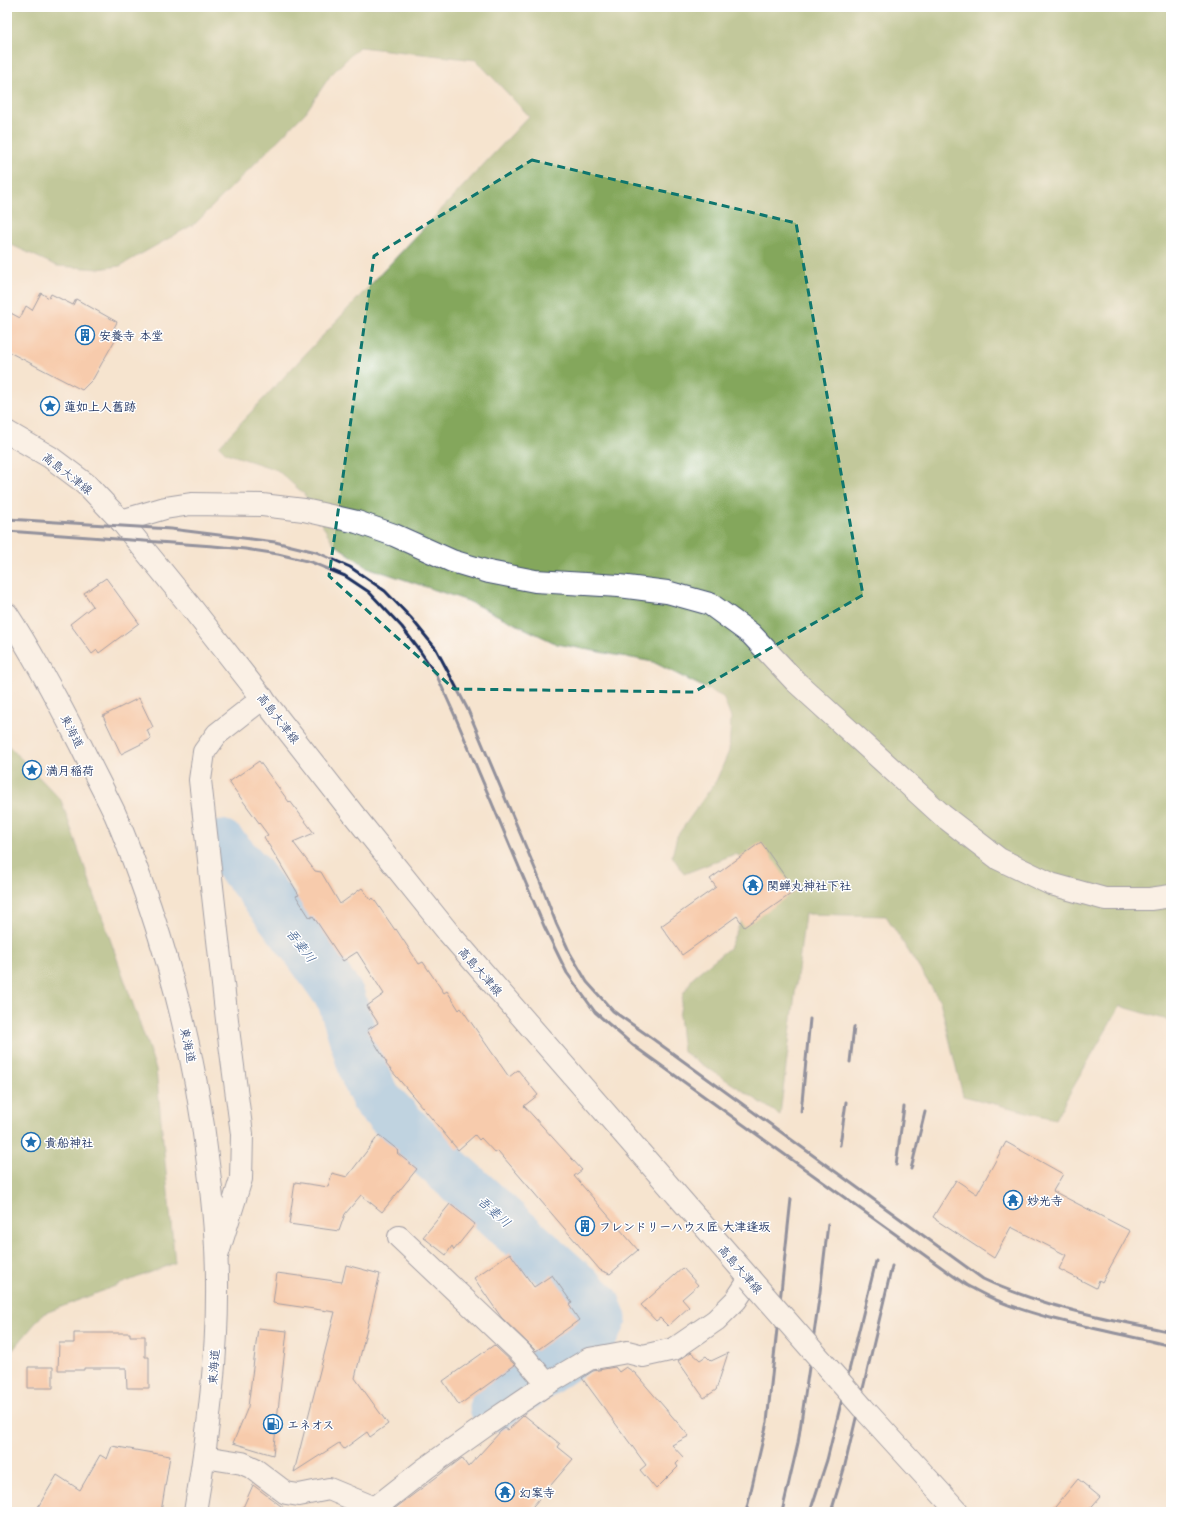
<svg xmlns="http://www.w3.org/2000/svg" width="1178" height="1519" font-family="Mali,'Klee One',sans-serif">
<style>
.forest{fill:#84a75c;stroke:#506b5d}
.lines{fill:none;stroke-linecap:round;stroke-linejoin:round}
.river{stroke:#7fbef3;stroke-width:49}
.building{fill:#f9ad80}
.minor-casing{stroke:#3c4a6f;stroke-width:24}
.tertiary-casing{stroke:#3c4a6f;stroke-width:24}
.secondary-casing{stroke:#3c4a6f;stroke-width:24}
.trunk-casing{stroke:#3c4a6f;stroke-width:24}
.minor{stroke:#fff;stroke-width:22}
.tertiary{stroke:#fff;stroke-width:22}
.secondary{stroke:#fff;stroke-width:22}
.trunk{stroke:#fff;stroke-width:22}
.rail{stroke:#1b2f5e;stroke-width:3}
.secondary-bridge-casing{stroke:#3c4a6f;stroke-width:24;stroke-linecap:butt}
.secondary-bridge{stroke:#fff;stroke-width:22}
.marked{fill:none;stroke:#0f766e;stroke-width:3;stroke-dasharray:8 5;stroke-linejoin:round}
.labels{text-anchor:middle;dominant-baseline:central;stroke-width:3;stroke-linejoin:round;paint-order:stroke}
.poi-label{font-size:12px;font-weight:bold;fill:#1b2f5e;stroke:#fff;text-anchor:start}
.street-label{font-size:12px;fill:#1b2f5e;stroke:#fff}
.water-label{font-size:13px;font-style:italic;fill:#395a8b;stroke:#fff}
</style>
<rect width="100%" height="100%" fill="#fff"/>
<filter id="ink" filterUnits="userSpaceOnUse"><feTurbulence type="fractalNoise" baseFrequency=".025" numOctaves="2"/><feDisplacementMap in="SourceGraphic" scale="8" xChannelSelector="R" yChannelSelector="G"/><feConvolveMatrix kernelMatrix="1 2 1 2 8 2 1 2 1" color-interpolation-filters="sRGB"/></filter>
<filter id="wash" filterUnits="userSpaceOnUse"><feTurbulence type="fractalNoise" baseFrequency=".012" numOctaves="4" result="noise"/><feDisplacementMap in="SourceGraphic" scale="16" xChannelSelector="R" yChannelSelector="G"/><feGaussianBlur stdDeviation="0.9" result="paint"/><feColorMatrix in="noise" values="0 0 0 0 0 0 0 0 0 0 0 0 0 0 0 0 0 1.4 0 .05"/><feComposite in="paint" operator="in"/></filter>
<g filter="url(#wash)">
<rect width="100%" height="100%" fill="#f6e4cf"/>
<!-- forest -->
<path class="forest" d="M 7,7 L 1171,7 L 1171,1021 L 1120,1006 L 1055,1119 L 963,1096 L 940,1001 L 886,916 L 805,914 L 780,1115 L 683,1052 L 679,1016 L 683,994 L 694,976 L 729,948 L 761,876 L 744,858 L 735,854 L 684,874 L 672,856 L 677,836 L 716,781 L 729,751 L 731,718 L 723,697 L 653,662 L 557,644 L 468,601 L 367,567 L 333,543 L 304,494 L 277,470 L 226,453 L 219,446 L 529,116 L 476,60 L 359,47 L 330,76 L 306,112 L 196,223 L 120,266 L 99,269 L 57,266 L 7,243 Z
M 7,744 L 61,800 L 156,1069 L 175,1263 L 43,1314 L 7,1357 Z"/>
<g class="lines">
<!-- river -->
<path class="river" d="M 221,844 L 248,873 L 307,950 L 341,998 L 365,1075 L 376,1099 L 428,1152 L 596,1304 L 602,1319 L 590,1341 L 494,1407"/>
</g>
<g id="blocks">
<!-- building -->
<path class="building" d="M 41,293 L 49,298 L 51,294 L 73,305 L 76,299 L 117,322 L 114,328 L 120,331 L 93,379 L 82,390 L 7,351 L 7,311 L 20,318 L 26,306 L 32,310 Z
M 106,578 L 139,623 L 99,653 L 97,650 L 92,654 L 70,624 L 93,606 L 84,593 Z
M 139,698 L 153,727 L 147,730 L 151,739 L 121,754 L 103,716 Z
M 259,761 L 289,802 L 290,801 L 314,833 L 293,842 L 315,871 L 321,872 L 340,904 L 362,888 L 371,900 L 373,898 L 395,930 L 396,929 L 419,964 L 423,962 L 444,993 L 447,991 L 459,1010 L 461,1008 L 509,1077 L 518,1070 L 538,1095 L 524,1106 L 582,1170 L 574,1176 L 638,1250 L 610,1274 L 600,1270 L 498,1151 L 495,1153 L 481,1138 L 479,1140 L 475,1135 L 458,1150 L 386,1064 L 387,1063 L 367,1030 L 378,1023 L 367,1006 L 384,994 L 357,952 L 343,961 L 313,916 L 310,918 L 296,896 L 299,895 L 264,837 L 268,835 L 229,782 Z
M 761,842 L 795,891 L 744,927 L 737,916 L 682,955 L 661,926 L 716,887 L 710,879 Z
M 379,1135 L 399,1151 L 397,1153 L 417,1169 L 382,1212 L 361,1195 L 345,1214 L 339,1231 L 289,1224 L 295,1182 L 328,1187 L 332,1173 L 347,1177 Z
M 1006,1142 L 1063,1174 L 1053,1191 L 1130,1231 L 1102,1282 L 1099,1280 L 1096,1288 L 1059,1269 L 1066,1255 L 1011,1227 L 994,1258 L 936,1220 L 936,1219 L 933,1217 L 956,1180 L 977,1194 Z
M 450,1204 L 475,1224 L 454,1250 L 452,1246 L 446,1255 L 423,1237 Z
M 510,1253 L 534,1287 L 552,1275 L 572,1303 L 569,1305 L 579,1320 L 536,1351 L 501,1317 L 474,1278 Z
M 346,1265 L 380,1274 L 355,1378 L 388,1424 L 370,1437 L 367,1432 L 344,1449 L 339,1443 L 294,1472 L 335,1312 L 273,1303 L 277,1273 L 342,1282 Z
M 683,1268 L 698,1285 L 682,1299 L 689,1307 L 668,1326 L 660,1318 L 656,1321 L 641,1305 Z
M 258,1328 L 287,1331 L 273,1455 L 233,1443 L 248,1407 Z
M 74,1333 L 130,1333 L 130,1336 L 145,1336 L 145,1357 L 149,1357 L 149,1388 L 127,1388 L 126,1368 L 84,1368 L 84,1370 L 58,1370 L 59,1343 L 74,1343 Z
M 494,1345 L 515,1365 L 459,1405 L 443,1381 Z
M 691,1352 L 700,1360 L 706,1356 L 711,1361 L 728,1353 L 716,1390 L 704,1398 L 678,1361 Z
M 28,1367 L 53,1367 L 53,1388 L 28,1388 Z
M 615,1367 L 619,1372 L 626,1367 L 635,1373 L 689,1436 L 672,1445 L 683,1457 L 676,1464 L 678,1467 L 656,1489 L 640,1470 L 646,1465 L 582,1378 L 593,1371 Z
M 524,1415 L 560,1444 L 558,1447 L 573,1459 L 528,1512 L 394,1512 L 394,1509 L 462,1458 L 468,1467 L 501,1431 L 505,1428 L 508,1430 Z
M 112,1446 L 170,1456 L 161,1512 L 35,1512 L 57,1475 L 80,1490 L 100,1455 L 107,1459 Z
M 1078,1479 L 1100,1497 L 1087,1512 L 1051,1512 Z
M 253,1485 L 289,1512 L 241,1512 Z"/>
</g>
</g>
<g filter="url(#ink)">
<use href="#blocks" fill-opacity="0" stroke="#3c4a6f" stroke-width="1"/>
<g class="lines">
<defs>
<path id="minor" d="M 121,521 L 165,508 L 191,504 L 262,505 L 304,510 L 357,522 L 394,535 L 452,561 L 489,572 L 535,581 L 619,586 L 667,592 L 710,604 L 751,634 L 795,681 L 942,815 L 999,859 L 1051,884 L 1105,899 L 1150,899 L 1171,896
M 399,1237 L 521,1353 L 547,1384
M 204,1457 L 242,1463 L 253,1468 L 286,1493 L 299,1495 L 329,1489 L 375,1508 L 382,1512
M 375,1508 L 426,1468 L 488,1424 L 547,1384 L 589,1359 L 627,1352 L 643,1356 L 674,1349 L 716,1320 L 736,1300 L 750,1279"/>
<path id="tertiary" d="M 217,1256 L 241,1179 L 242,1134 L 228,1029 L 200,780 L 204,752 L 217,734 L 263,698"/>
<path id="secondary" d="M 7,432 L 50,457 L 86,484 L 121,521 L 191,607 L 354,815 L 448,932 L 750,1279
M 863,1408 L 958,1512"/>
<path id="trunk" d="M 7,614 C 35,657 58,701 81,746 C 92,769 104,791 115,814 C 128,844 139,875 150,907 C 178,990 198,1076 208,1164 C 213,1203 217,1242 217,1282 C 218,1359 208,1436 195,1512"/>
</defs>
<!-- minor casing -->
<use href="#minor" class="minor-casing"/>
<!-- tertiary casing -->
<use href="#tertiary" class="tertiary-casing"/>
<!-- secondary casing -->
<use href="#secondary" class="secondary-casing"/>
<!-- trunk casing -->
<use href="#trunk" class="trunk-casing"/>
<!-- minor -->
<use href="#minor" class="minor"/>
<!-- tertiary -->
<use href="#tertiary" class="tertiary"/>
<!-- secondary -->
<use href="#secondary" class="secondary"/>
<!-- trunk -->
<use href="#trunk" class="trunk"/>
<!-- rail -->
<path class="rail" d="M 7,519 L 171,529 L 275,542 L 316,552 L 350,567 L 385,591 L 411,618 L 436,649 L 452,679 L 468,710 L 536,871 L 556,923 L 570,953 L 587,982 L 613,1011 L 646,1034 L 983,1279 C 1019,1296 1057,1307 1096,1316 C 1121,1322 1146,1326 1171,1332
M 7,531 L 213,546 L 245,549 L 278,554 L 311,562 L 345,576 L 369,592 L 402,627 L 420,651 L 437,676 L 455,716 L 544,926 L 567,973 L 595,1012 L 634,1046 L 966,1285 C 976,1290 986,1296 996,1300 C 1052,1323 1113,1331 1171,1346
M 850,1062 L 854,1027
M 801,1112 L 810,1019
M 840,1145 L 846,1102
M 896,1165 L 904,1107
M 911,1169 L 925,1112
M 746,1512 L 767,1422 L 791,1199
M 782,1512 L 798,1443 L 820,1292 L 828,1224
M 810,1512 L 827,1460 L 876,1261
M 831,1512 L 844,1469 L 892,1266"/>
<defs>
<path id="secondary-bridge" d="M 750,1279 L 863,1408"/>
</defs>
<!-- secondary-bridge casing -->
<use href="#secondary-bridge" class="secondary-bridge-casing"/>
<!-- secondary-bridge -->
<use href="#secondary-bridge" class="secondary-bridge"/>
</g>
</g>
<!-- marked area -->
<path d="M0 0H1178V1519H0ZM 532,160 L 796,223 L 863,595 L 694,692 L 454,689 L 329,576 L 374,256 Z" fill="#f6e4cf" fill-opacity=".55" fill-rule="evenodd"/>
<path class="marked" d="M 532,160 L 796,223 L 863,595 L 694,692 L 454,689 L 329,576 L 374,256 Z"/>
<!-- icons -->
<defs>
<symbol id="building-ring" viewBox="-11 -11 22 22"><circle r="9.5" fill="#fff" stroke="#1f6fb2" stroke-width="1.5"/><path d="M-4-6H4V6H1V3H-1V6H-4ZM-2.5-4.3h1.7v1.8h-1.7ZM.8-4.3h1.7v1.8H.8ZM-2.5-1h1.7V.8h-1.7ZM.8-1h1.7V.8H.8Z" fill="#1f6fb2"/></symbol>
<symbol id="sight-ring" viewBox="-11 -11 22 22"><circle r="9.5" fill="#fff" stroke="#1f6fb2" stroke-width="1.5"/><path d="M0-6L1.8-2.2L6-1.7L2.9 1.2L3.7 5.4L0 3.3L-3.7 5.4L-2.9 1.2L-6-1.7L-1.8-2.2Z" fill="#1f6fb2"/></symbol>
<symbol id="temple-ring" viewBox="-11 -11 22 22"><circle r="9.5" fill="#fff" stroke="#1f6fb2" stroke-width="1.5"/><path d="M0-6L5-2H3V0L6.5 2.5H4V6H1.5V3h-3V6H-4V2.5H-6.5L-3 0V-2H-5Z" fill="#1f6fb2"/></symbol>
<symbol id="fuel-ring" viewBox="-11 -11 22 22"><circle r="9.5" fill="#fff" stroke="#1f6fb2" stroke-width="1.5"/><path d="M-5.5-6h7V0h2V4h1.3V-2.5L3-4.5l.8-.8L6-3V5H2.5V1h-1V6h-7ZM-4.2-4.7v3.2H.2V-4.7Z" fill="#1f6fb2"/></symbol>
</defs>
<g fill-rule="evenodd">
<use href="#building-ring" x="74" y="324" width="22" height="22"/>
<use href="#sight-ring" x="39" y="395" width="22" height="22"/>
<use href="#sight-ring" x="21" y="759" width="22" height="22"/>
<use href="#temple-ring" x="742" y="874" width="22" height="22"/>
<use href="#sight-ring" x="20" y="1131" width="22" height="22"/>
<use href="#temple-ring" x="1002" y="1189" width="22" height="22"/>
<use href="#building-ring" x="574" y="1215" width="22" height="22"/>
<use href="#fuel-ring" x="262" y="1413" width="22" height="22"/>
<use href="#temple-ring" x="494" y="1481" width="22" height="22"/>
</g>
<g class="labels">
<!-- poi labels -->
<g class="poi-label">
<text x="99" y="335">安養寺 本堂</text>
<text x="64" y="406">蓮如上人舊跡</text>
<text x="46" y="770">満月稲荷</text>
<text x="767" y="885">関蝉丸神社下社</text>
<text x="45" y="1142">貴船神社</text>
<text x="1027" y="1200">妙光寺</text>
<text x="599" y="1226">フレンドリーハウス匠 大津逢坂</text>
<text x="287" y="1424">エネオス</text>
<text x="519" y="1492">幻案寺</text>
</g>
<!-- street labels -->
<g class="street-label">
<text transform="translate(68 473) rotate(38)">高島大津線</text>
<text transform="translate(279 718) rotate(52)">高島大津線</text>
<text transform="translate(73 731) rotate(63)">東海道</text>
<text transform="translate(481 971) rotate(49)">高島大津線</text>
<text transform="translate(189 1045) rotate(78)">東海道</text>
<text transform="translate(741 1269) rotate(49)">高島大津線</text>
<text transform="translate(213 1367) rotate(-86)">東海道</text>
</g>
<!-- water labels -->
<g class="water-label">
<text transform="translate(302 945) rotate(53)">吾妻川</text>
<text transform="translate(495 1211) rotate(42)">吾妻川</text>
</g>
</g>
<!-- margin -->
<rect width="1178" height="1519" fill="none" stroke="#fff" stroke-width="24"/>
</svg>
